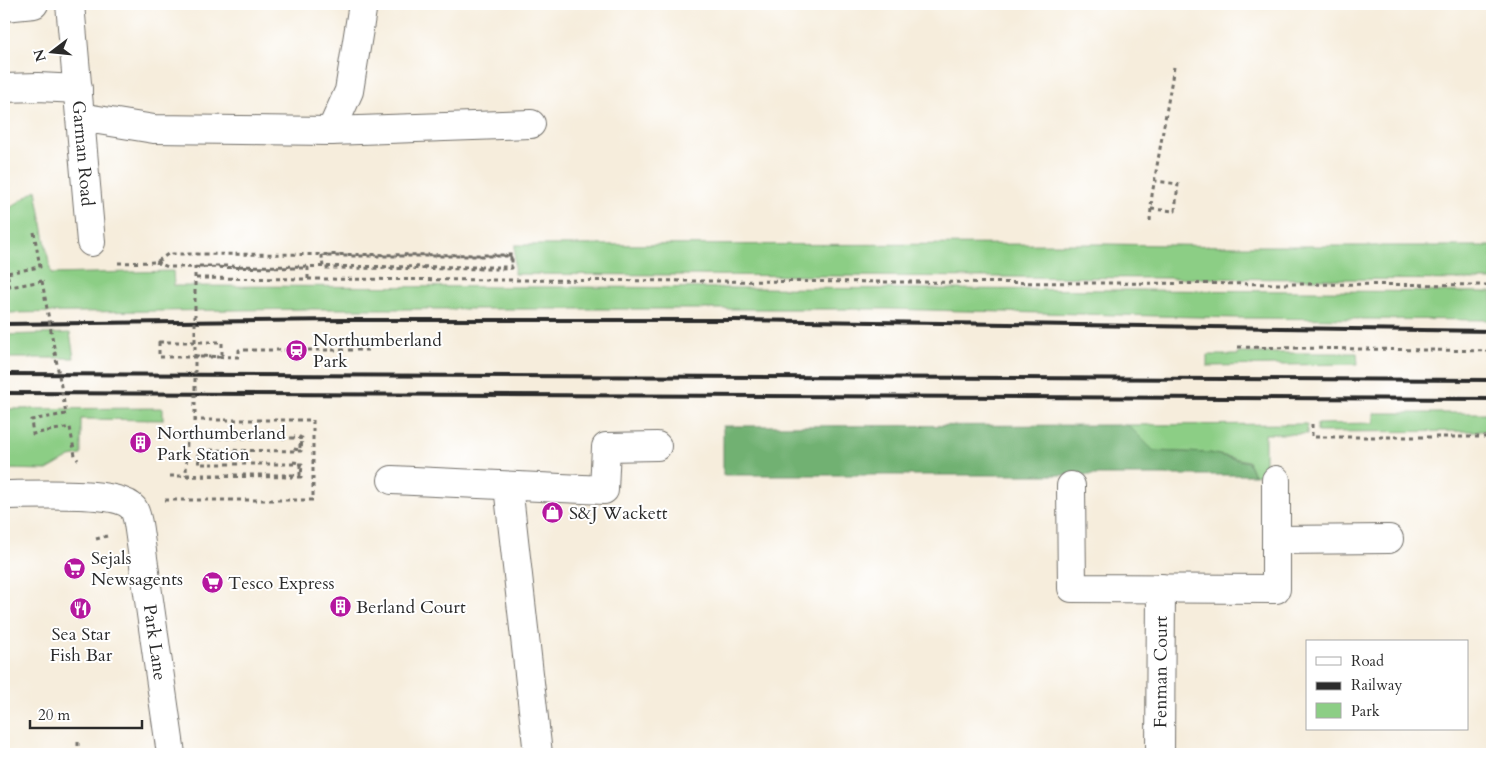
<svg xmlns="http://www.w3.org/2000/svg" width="1496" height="758" font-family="Cardo,serif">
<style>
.green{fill:#8cce85;stroke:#5c7c58}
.forest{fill:#71b172;stroke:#4e6e4e}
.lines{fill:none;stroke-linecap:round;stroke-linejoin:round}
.minor-casing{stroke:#726f69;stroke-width:30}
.path{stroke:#726f69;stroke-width:3;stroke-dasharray:4 4;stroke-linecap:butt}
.minor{stroke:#fff;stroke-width:28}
.rail{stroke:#2b2b2b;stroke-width:4}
.path-bridge{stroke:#726f69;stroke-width:3;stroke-dasharray:4 4;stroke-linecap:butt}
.labels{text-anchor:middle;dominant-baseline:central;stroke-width:4;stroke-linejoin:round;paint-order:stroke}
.street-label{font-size:18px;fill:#2b2b2b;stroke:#fff}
.poi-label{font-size:18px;fill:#2b2b2b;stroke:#fff;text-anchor:start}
</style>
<rect width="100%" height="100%" fill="#fff"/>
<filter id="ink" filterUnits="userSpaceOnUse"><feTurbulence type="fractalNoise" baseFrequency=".02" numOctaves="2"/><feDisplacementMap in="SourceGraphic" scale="10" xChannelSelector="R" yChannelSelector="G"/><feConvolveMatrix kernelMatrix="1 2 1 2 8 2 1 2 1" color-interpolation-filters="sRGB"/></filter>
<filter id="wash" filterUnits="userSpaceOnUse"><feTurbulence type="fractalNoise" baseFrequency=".0096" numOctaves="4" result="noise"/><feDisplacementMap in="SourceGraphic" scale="20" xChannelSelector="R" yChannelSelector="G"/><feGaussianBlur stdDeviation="1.12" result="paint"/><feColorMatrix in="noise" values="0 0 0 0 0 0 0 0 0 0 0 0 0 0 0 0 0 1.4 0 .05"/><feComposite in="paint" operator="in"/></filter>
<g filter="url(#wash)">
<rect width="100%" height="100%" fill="#f6eddc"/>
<!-- green -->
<path class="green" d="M 36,190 L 51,274 L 173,271 L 174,286 L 559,287 L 1492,292 L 1492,320 L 1236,318 L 887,309 L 311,309 L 4,313 L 4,212 Z
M 1104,244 L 1237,246 L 1492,246 L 1492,280 L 514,274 L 515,245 Z
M 70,333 L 74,358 L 4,358 L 4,335 Z
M 1238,353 L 1357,353 L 1358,364 L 1207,366 L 1207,355 L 1238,355 Z
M 163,408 L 163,420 L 81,419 L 81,455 L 70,457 L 47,470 L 4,469 L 4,409 Z
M 1374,413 L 1492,413 L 1492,424 L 1489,424 L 1489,431 L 1317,432 L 1317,424 L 1374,423 Z
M 1307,424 L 1307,434 L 1265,434 L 1265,474 L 1254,475 L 1248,461 L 1210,453 L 1154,451 L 1128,425 Z"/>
<!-- forest -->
<path class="forest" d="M 1128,425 L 1154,451 L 1210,453 L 1248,462 L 1254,475 L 723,475 L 723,426 Z"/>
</g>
<g filter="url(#ink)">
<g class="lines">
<defs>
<g id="minor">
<path id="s1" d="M 70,4 L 91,242"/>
<path d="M 4,7 L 34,4"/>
<path d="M 4,88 L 38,87 L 78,89"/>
<path d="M 80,117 L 154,129 L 331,131 L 531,124"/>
<path d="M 331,131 L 349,91 L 363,4"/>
<path d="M 392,480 L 604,490 L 606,447 L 657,446"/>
<path d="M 508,486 L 538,754"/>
<path d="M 1071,486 L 1072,588 L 1276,589 L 1276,480"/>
<path id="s2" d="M 4,495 C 28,495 119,490 133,508 C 137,514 138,523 139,530 L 171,754"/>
<path d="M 1276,540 L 1389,539"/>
<path id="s3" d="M 1160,754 L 1161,588"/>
</g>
</defs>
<!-- minor casing -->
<use href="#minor" class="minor-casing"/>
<!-- path -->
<path class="path" d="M 1151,209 L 1175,211 L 1178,184 L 1155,181
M 1150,221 L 1152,195 L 1174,67
M 34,232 L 40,267 L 7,273 L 10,287 L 42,281
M 156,262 L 168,267 L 308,268 L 308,279 L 195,278
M 118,263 L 156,262 L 168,254 L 512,255 L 512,268 L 502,269 L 323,268 L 322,256 L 511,256 L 511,267 L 502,267
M 308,279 L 1492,285
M 159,342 L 222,342 L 222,357 L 159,357 Z
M 1238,347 L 1492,351
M 300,350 L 370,350
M 66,414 L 31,420 L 33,434 L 70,427 L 75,456 L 78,460
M 1312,424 L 1312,437 L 1492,437
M 195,430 L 195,436 L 198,436
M 170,476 L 301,477 L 302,464 L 199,464 L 199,450 L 301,451 L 302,438 L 187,438 L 186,475 L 294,475
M 165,500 L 313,500 L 313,420 L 195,420
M 96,539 L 107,536
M 78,742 L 78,754"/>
<!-- minor -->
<use href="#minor" class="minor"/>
<!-- rail -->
<path class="rail" d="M 4,324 L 343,320 L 735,320 L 1492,331
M 4,374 L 1492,380
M 4,393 L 1492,399"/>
<!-- path-bridge -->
<path class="path-bridge" d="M 42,281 L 66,414
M 195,356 L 239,357 L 239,350 L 300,350
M 195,430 L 195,266 L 502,267
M 294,449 L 300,450 L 300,437 L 294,437
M 201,462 L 197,462 L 198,449 L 202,449
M 293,462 L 300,463 L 300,475 L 294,475"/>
</g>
</g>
<!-- icons -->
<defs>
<symbol id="station-disc" viewBox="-11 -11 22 22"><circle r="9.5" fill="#b5179e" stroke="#fff"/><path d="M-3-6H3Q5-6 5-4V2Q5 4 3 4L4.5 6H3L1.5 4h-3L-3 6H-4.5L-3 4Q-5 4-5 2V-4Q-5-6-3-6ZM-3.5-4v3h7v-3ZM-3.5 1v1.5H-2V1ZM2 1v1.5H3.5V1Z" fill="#fff"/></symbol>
<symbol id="building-disc" viewBox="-11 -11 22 22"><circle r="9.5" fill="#b5179e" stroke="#fff"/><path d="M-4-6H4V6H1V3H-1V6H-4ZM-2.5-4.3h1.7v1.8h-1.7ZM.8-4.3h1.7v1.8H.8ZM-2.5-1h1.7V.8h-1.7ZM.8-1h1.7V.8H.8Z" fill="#fff"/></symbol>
<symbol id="shop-disc" viewBox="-11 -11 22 22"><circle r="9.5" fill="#b5179e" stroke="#fff"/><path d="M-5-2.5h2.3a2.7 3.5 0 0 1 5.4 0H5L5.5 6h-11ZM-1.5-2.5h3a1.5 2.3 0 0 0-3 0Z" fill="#fff"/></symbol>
<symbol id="supermarket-disc" viewBox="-11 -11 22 22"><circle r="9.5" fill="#b5179e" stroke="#fff"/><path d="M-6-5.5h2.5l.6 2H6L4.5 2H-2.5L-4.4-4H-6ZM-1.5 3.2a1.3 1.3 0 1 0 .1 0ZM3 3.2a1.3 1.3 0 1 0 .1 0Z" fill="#fff"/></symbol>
<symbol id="restaurant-disc" viewBox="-11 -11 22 22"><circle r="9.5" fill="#b5179e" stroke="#fff"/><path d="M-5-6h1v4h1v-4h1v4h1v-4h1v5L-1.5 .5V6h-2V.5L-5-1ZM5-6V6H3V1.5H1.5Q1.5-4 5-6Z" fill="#fff"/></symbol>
</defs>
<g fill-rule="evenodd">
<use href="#station-disc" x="284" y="338" width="25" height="25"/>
<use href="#building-disc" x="128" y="430" width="25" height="25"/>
<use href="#shop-disc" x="540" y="500" width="25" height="25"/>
<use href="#supermarket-disc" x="62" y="556" width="25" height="25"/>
<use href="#supermarket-disc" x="200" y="570" width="25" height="25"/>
<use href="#building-disc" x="328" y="594" width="25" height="25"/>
<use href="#restaurant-disc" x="68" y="596" width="25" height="25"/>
</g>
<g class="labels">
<!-- street labels -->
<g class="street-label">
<text stroke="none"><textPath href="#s1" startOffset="150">Garman Road</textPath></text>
<text stroke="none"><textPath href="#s2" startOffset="268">Park Lane</textPath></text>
<text stroke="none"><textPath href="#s3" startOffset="82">Fenman Court</textPath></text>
</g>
<!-- poi labels -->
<g class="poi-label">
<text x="313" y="340">Northumberland<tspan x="313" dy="21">Park</tspan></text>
<text x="157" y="433">Northumberland<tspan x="157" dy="21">Park Station</tspan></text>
<text x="569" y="513">S&amp;J Wackett</text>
<text x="91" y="558">Sejals<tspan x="91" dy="21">Newsagents</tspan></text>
<text x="228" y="583">Tesco Express</text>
<text x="356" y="607">Berland Court</text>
<text x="81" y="634" text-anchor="middle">Sea Star<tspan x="81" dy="21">Fish Bar</tspan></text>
</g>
</g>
<!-- margin -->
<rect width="1496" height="758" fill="none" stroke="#fff" stroke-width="20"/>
<!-- legend -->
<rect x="1306" y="640" width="162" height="90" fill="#ffffff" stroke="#aaaaaa"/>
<rect x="1316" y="657" width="25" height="8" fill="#ffffff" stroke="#aaaaaa"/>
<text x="1351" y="666" font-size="15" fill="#2b2b2b">Road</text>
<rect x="1316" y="682" width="25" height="8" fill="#2b2b2b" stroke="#aaaaaa"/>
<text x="1351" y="690" font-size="15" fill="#2b2b2b">Railway</text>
<rect x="1316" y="703" width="25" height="15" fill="#8cce85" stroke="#aaaaaa"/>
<text x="1351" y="716" font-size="15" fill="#2b2b2b">Park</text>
<!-- north arrow -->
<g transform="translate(52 52) rotate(254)" stroke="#ffffff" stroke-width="4" paint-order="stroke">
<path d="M0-4L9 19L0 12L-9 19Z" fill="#2b2b2b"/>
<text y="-8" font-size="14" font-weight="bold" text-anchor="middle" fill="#2b2b2b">N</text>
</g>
<!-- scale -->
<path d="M30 720v8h112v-8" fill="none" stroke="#2b2b2b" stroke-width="2.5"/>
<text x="38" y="720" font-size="15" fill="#2b2b2b" stroke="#ffffff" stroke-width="4" paint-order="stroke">20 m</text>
</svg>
